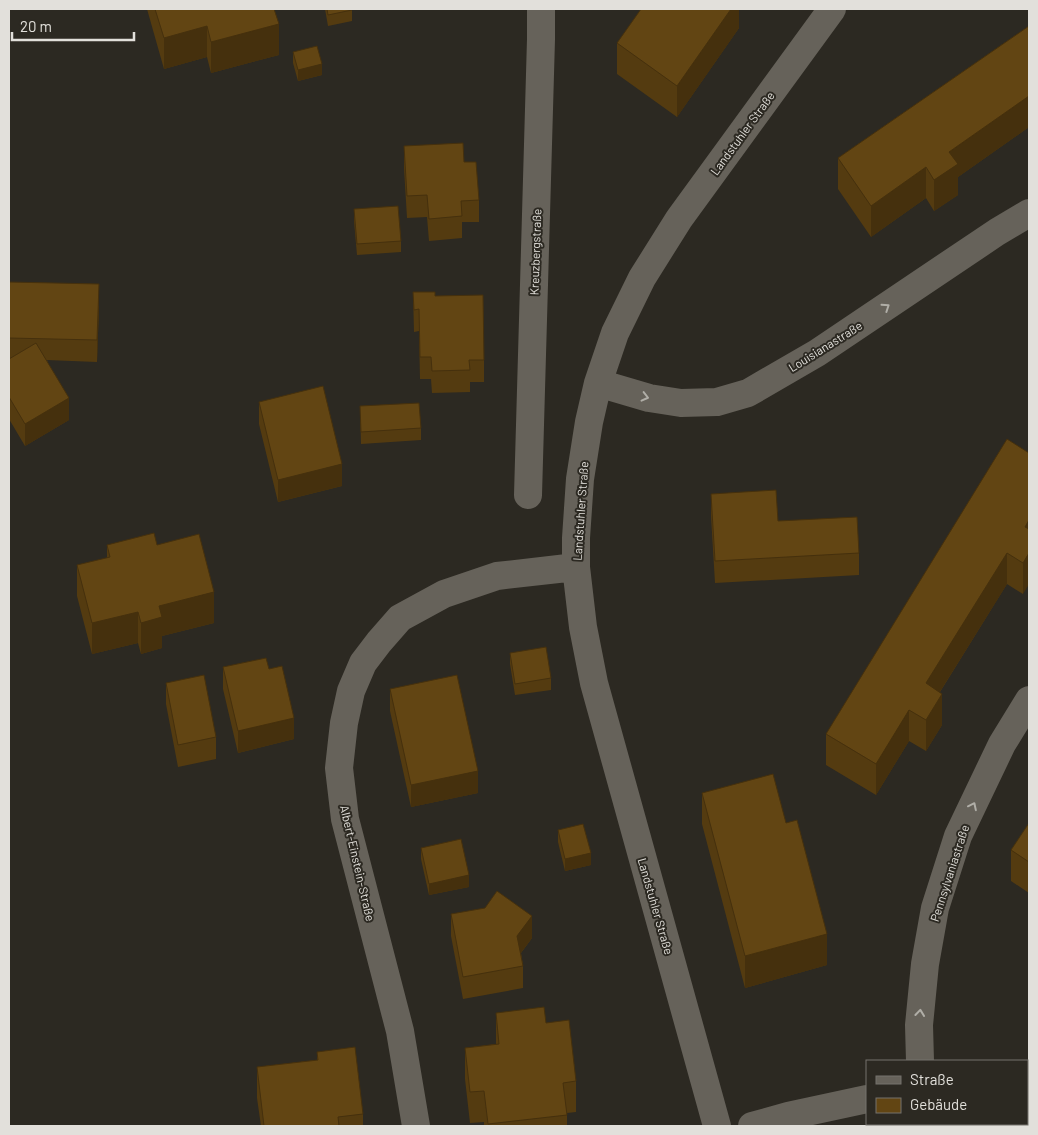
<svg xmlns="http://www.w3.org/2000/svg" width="1038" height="1135" font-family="Barlow,sans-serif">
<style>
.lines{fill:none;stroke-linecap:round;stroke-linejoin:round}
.minor{stroke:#66625a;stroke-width:28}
.wall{fill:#543b10}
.shaded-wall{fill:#45300d}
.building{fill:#624513;stroke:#45300d}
.oneway{stroke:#b0aea7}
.labels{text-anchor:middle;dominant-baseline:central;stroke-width:4;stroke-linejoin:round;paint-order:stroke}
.street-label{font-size:12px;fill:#e2e0db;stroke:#2c2922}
</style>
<rect width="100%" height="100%" fill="#2c2922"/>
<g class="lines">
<!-- minor -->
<path class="minor" d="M 598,383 L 649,398 L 681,403 L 717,402 L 748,393 L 817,353 L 997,232 L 1029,213
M 528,495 L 541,39 L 541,9
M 920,1061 L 919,1025 L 925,964 L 935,908 L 958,836 L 1002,744 L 1029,700
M 1027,1085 L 1029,1085
M 416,1126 L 400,1031 L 345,819 L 339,768 L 344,723 L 351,691 L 363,663 L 379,642 L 400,618 L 444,594 L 497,576 L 576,567
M 717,1126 L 594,683 L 583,627 L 576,567 L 576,538 L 580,479 L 589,422 L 598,383 L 615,333 L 642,278 L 679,219 L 832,9
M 752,1126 L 788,1116 L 867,1099"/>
</g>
<!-- wall -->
<path class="wall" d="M 147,9 L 274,9 L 279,55 L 211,73 L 207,57 L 164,69 Z
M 325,9 L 352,9 L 352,21 L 328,26 Z
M 739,9 L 739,28 L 677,117 L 617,74 L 617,43 Z
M 1029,26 L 1029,127 L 958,177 L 958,195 L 934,211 L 926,198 L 871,237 L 838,189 L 838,158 Z
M 293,52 L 322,75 L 298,81 L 293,63 Z
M 404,146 L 464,162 L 479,200 L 479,222 L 462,222 L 462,238 L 429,241 L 427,217 L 407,218 L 404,168 Z
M 354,209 L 401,241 L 401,252 L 357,255 L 354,221 Z
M 9,282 L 99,306 L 97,362 L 47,360 L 69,420 L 25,446 L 9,419 Z
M 413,292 L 435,296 L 484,360 L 484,382 L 470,382 L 470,392 L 432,393 L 431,379 L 420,379 L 419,331 L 414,332 Z
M 259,402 L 342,486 L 278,502 L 259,424 Z
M 360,406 L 421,428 L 421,440 L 361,444 Z
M 1029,453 L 1023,594 L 1007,584 L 940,692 L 942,725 L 926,751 L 909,741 L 876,795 L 826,765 L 826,734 Z
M 711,494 L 859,553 L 859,575 L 715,583 L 711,516 Z
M 107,545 L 157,545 L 214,623 L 162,636 L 162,648 L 141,654 L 138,643 L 92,654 L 77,596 L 77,565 L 107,558 Z
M 510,653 L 551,678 L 551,690 L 515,695 L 510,664 Z
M 223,667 L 269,669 L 294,739 L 238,753 L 223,689 Z
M 166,683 L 216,737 L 216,759 L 178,767 L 166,704 Z
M 390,689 L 478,793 L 411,807 L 390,711 Z
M 702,793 L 786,823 L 827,965 L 745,988 L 702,824 Z
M 1029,823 L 1029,893 L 1011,881 L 1011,850 Z
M 558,830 L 591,865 L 565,871 L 558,842 Z
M 421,848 L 469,887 L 429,895 L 421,859 Z
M 451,914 L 532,938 L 521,953 L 523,966 L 523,988 L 463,999 L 451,936 Z
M 496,1013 L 546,1023 L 576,1081 L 576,1112 L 567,1113 L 567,1126 L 484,1126 L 484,1122 L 470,1123 L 465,1079 L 465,1048 L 496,1044 Z
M 317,1052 L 363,1114 L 363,1126 L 261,1126 L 257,1098 L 257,1067 L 317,1060 Z"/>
<!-- shaded-wall -->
<path class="shaded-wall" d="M 731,9 L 739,9 L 739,28 L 677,117 L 677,86 Z
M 279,24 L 279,55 L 211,73 L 211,42 Z
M 207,26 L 207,57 L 164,69 L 164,38 Z
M 322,64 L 322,75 L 298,81 L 298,70 Z
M 1029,96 L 1029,127 L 958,177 L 958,195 L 934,211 L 934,180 L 949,152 Z
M 926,167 L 926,198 L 871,237 L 871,206 Z
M 99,284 L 99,306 L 97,362 L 97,340 Z
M 69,398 L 69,420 L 25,446 L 25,424 Z
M 342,464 L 342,486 L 278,502 L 278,480 Z
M 1029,520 L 1029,552 L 1025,527 Z
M 1007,553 L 1007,584 L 926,714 L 926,683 Z
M 1029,553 L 1029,584 L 1023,594 L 1023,563 Z
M 214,592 L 214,623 L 162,636 L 162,648 L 141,654 L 141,623 L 159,606 Z
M 138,612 L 138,643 L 92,654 L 92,623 Z
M 942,694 L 942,725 L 926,751 L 926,720 Z
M 909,710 L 909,741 L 876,795 L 876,764 Z
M 294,718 L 294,739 L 238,753 L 238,731 Z
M 478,771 L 478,793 L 411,807 L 411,785 Z
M 591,853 L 591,865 L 565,871 L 565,859 Z
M 469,875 L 469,887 L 429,895 L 429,884 Z
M 532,916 L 532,938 L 517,958 L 517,936 Z
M 827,934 L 827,965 L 745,988 L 745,956 Z"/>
<!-- building -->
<path class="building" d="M 155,9 L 274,9 L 279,24 L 211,42 L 207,26 L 164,38 Z
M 327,9 L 352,9 L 352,10 L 328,15 Z
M 641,9 L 731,9 L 677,86 L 617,43 Z
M 1029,26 L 1029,96 L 949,152 L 958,164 L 934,180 L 926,167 L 871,206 L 838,158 Z
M 317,46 L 322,64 L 298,70 L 293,52 Z
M 463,143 L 464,162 L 476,162 L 479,200 L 461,201 L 462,216 L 429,219 L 427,195 L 407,196 L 404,146 Z
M 398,206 L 401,241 L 357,244 L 354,209 Z
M 9,282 L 99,284 L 97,340 L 9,338 Z
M 413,292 L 435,292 L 435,296 L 483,295 L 484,360 L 469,360 L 470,370 L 432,371 L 431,357 L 420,357 L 419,309 L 414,310 Z
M 36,343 L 69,398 L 25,424 L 9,397 L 9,359 Z
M 323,386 L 342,464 L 278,480 L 259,402 Z
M 419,403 L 421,428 L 361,432 L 360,406 Z
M 1007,439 L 1029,453 L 1029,520 L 1025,527 L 1029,529 L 1029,553 L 1023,563 L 1007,553 L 926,683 L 942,694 L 926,720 L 909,710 L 876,764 L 826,734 Z
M 776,490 L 778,521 L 857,517 L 859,553 L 715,561 L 711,494 Z
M 154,533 L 157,545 L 199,534 L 214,592 L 159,606 L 162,617 L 141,623 L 138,612 L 92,623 L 77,565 L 110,557 L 107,545 Z
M 546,647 L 551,678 L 515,684 L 510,653 Z
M 266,658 L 269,669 L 282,666 L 294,718 L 238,731 L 223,667 Z
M 204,675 L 216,737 L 178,745 L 166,683 Z
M 457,675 L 478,771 L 411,785 L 390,689 Z
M 773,774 L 786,823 L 797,820 L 827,934 L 745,956 L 702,793 Z
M 1029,823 L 1029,862 L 1011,850 Z
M 583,824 L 591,853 L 565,859 L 558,830 Z
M 461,839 L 469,875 L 429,884 L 421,848 Z
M 497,891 L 532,916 L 517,936 L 523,966 L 463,977 L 451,914 L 485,908 Z
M 544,1007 L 546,1023 L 569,1020 L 576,1081 L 563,1083 L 567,1115 L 488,1124 L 484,1091 L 470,1092 L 465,1048 L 499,1044 L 496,1013 Z
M 355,1047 L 363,1114 L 338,1117 L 339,1126 L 264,1126 L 257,1067 L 318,1060 L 317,1052 Z"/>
<!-- one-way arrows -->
<defs><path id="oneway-chevron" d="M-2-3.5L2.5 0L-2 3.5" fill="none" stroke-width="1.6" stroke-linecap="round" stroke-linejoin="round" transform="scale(1.25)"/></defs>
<g class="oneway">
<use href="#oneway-chevron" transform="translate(886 307) rotate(-34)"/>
<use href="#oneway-chevron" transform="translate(645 397) rotate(14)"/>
<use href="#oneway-chevron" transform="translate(973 806) rotate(-64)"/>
<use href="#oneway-chevron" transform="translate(920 1013) rotate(-84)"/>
</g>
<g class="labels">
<!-- street labels -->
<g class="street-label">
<text transform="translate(742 133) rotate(-54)">Landstuhler Straße</text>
<text transform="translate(535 252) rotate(-88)">Kreuzbergstraße</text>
<text transform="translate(825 346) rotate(-32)">Louisianastraße</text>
<text transform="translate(580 511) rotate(-86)">Landstuhler Straße</text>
<text transform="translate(358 863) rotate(77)">Albert-Einstein-Straße</text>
<text transform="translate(949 873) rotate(-72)">Pennsylvaniastraße</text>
<text transform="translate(656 906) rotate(74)">Landstuhler Straße</text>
</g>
</g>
<!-- border -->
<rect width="1038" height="1135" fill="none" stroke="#e2e0db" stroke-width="20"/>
<!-- legend -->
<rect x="866" y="1060" width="162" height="65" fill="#2c2922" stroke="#75726c"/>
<rect x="876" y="1076" width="25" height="8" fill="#66625a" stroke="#75726c"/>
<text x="910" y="1085" font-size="15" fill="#e2e0db">Straße</text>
<rect x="876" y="1098" width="25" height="15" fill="#624513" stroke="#75726c"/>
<text x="910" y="1110" font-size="15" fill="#e2e0db">Gebäude</text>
<!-- scale -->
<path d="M12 32v8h122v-8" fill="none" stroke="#e2e0db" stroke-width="2.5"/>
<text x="20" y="32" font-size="15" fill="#e2e0db" stroke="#2c2922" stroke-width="4" paint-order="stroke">20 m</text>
</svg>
